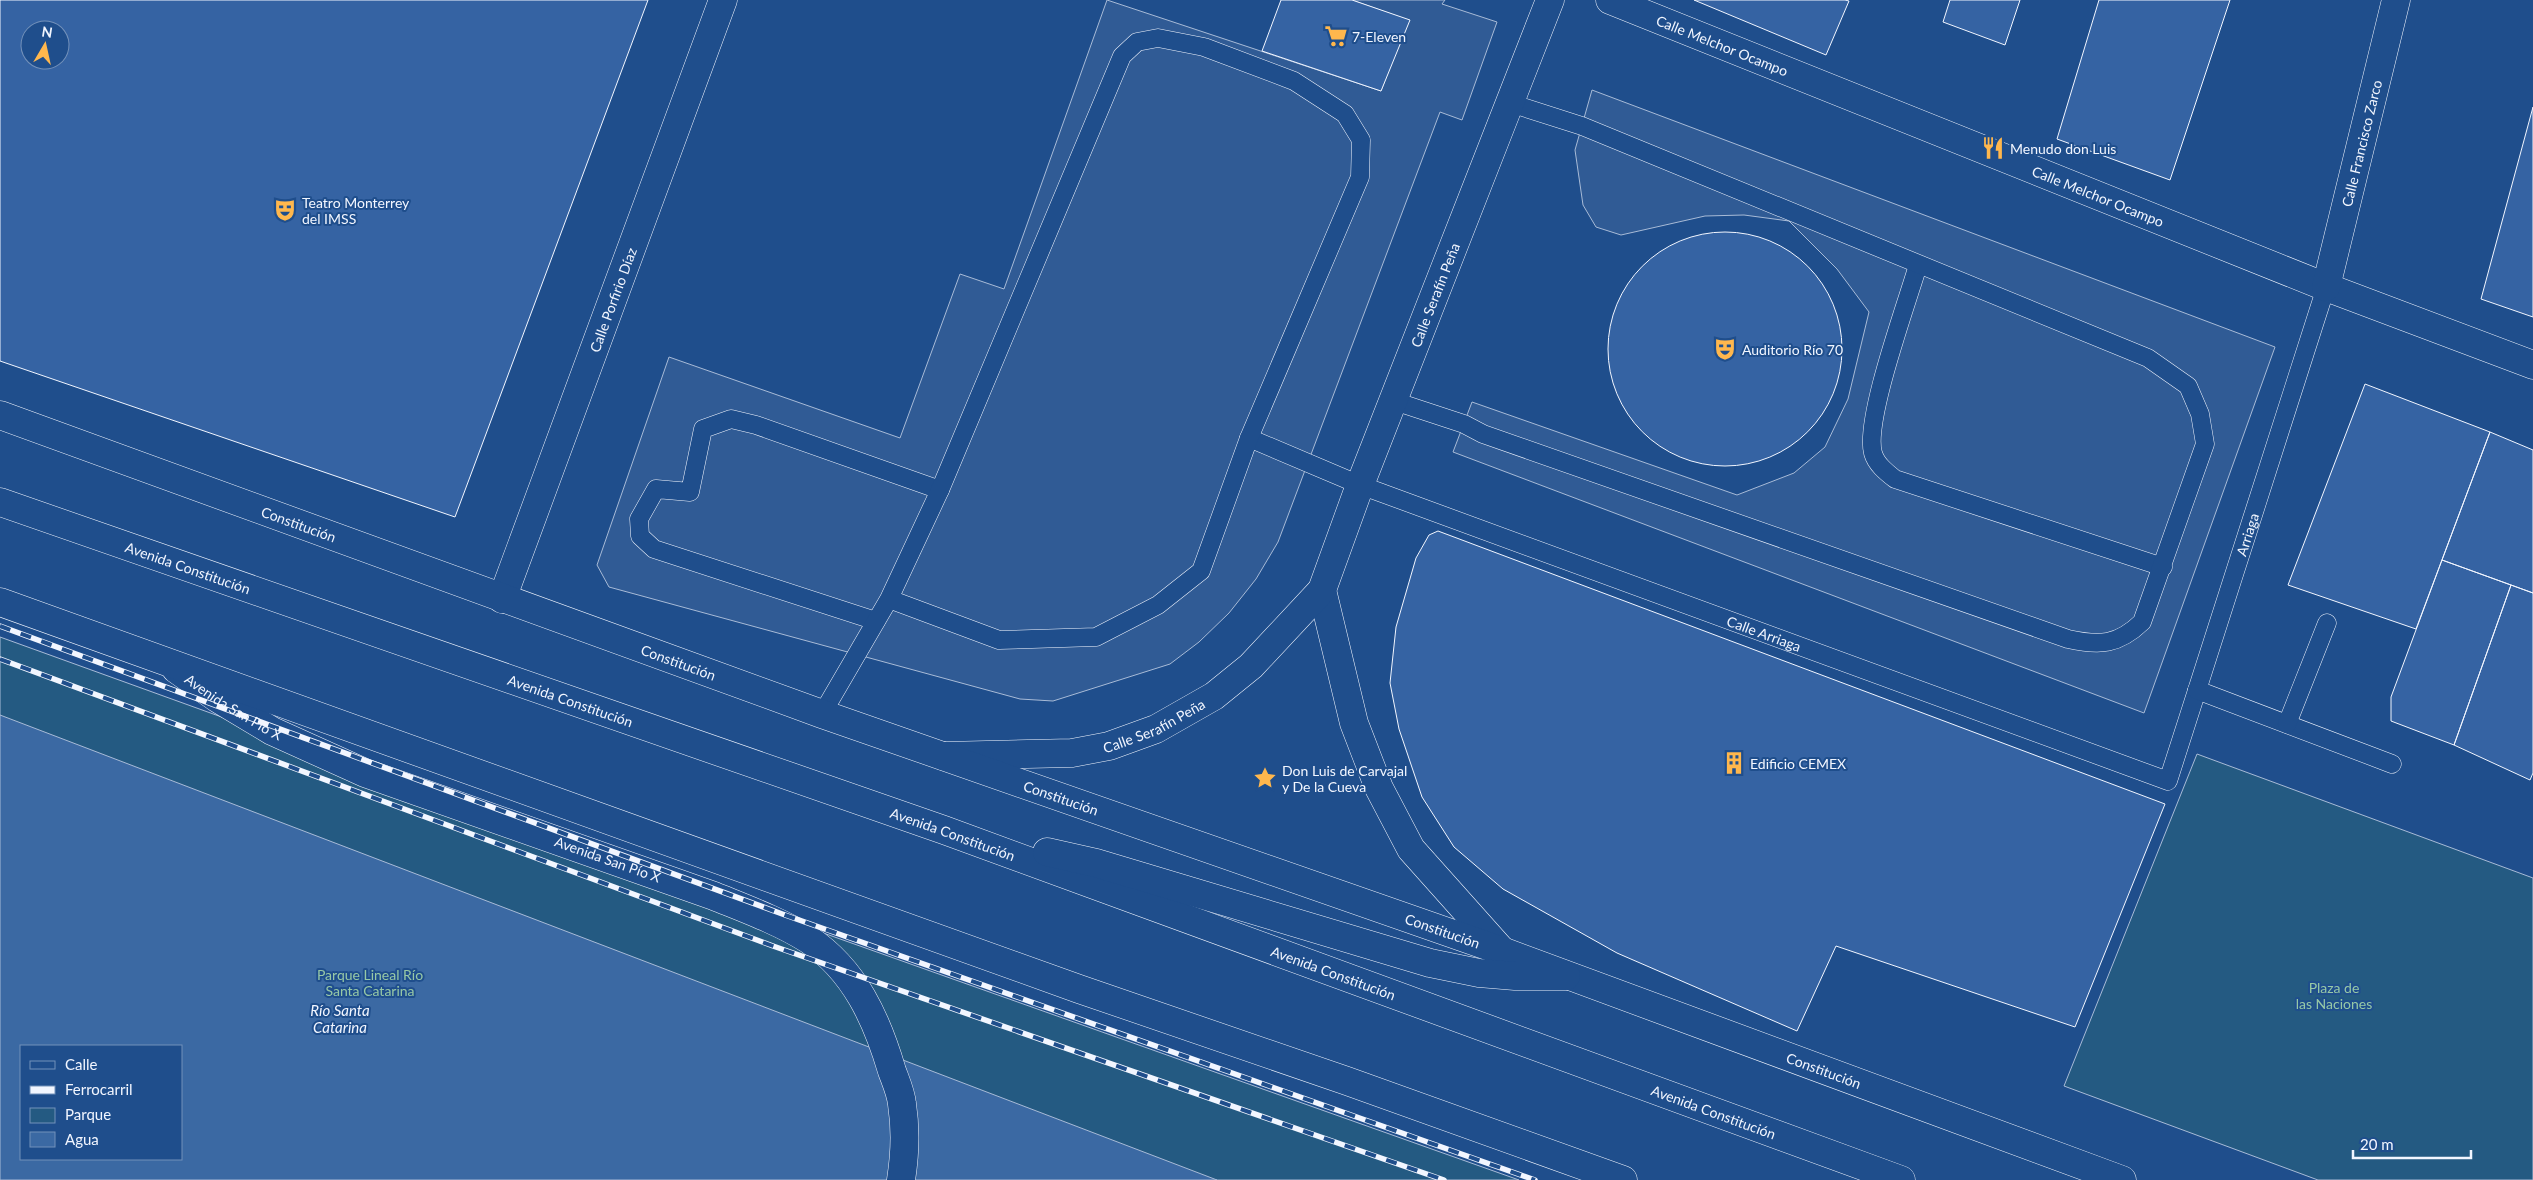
<svg xmlns="http://www.w3.org/2000/svg" width="2533" height="1180" font-family="Lato,sans-serif">
<style>
.green{fill:#245a82;stroke:#a8bbd7;fill-rule:evenodd}
.parking{fill:#305b95;stroke:#a8bbd7}
.water{fill:#3b69a3;stroke:#a8bbd7;fill-rule:evenodd}
.building{fill:#3563a3;stroke:#f2f6ff;fill-rule:evenodd}
.lines{fill:none;stroke-linecap:round;stroke-linejoin:round}
.service-casing{stroke:#f2f6ff;stroke-width:19}
.minor-casing{stroke:#f2f6ff;stroke-width:29}
.tertiary-casing{stroke:#f2f6ff;stroke-width:29}
.trunk-casing{stroke:#f2f6ff;stroke-width:29}
.service{stroke:#1f4e8c;stroke-width:18}
.minor{stroke:#1f4e8c;stroke-width:28}
.tertiary{stroke:#1f4e8c;stroke-width:28}
.trunk{stroke:#1f4e8c;stroke-width:28}
.rail-casing{stroke:#f2f6ff;stroke-width:5.5}
.rail{stroke:#1f4e8c;stroke-width:4;stroke-dasharray:11;stroke-linecap:butt}
.labels{text-anchor:middle;dominant-baseline:central;stroke-width:4;stroke-linejoin:round;paint-order:stroke}
.poi-label{font-size:14px;fill:#f2f6ff;stroke:#1f4e8c;text-anchor:start}
.street-label{font-size:14px;fill:#f2f6ff;stroke:#1f4e8c}
.park-label{font-size:14px;fill:#97c8a6;stroke:#1f4e8c}
.water-label{font-size:15px;font-style:italic;fill:#f2f6ff;stroke:#1f4e8c}
</style>
<rect width="100%" height="100%" fill="#1f4e8c"/>
<!-- green -->
<path class="green" d="M 0,637 L 612,858 L 1519,1180 L 0,1180 ZM 21,1046 L 181,1046 L 181,1159 L 21,1159 Z
M 2197,754 L 2533,878 L 2533,1180 L 2318,1180 L 2064,1086 Z"/>
<!-- parking -->
<path class="parking" d="M 1107,0 L 1381,91 L 1408,20 L 1352,0 L 1445,0 L 1442,4 L 1497,22 L 1462,120 L 1440,112 L 1278,542 L 1256,579 L 1229,613 L 1199,642 L 1170,664 L 1053,701 L 1020,699 L 609,587 L 597,565 L 669,357 L 900,438 L 960,274 L 1004,289 Z
M 1592,90 L 2275,347 L 2144,713 L 1453,452 L 1472,402 L 1737,495 L 1794,473 L 1825,447 L 1848,399 L 1869,312 L 1837,269 L 1789,221 L 1744,215 L 1705,216 L 1621,235 L 1596,227 L 1583,205 L 1575,150 Z"/>
<!-- water -->
<path class="water" d="M 0,715 L 1217,1180 L 0,1180 ZM 21,1046 L 181,1046 L 181,1159 L 21,1159 Z"/>
<!-- building -->
<path class="building" d="M 0,0 L 648,0 L 455,517 L 0,361 ZM 30,30 L 60,30 L 60,60 L 30,60 Z
M 1281,0 L 1352,0 L 1410,20 L 1381,91 L 1262,51 Z
M 1694,0 L 1845,0 L 1849,1 L 1826,55 Z
M 1950,0 L 2020,0 L 2005,45 L 1943,22 Z
M 2099,0 L 2230,0 L 2170,180 L 2057,139 Z
M 2533,107 L 2533,317 L 2481,299 Z
M1608 349a117 117 0 1 1 234 0a117 117 0 1 1-234 0Z
M 2365,384 L 2490,432 L 2416,629 L 2288,585 Z
M 2490,432 L 2533,450 L 2533,593 L 2442,560 Z
M 1438,531 L 2165,804 L 2075,1027 L 1836,946 L 1797,1031 L 1617,953 L 1503,889 L 1454,847 L 1422,797 L 1399,729 L 1390,683 L 1396,627 L 1416,558 L 1429,535 Z
M 2442,560 L 2511,585 L 2454,745 L 2391,721 L 2391,697 Z
M 2511,585 L 2533,593 L 2533,773 L 2530,780 L 2454,745 Z"/>
<g class="lines">
<defs>
<g id="service">
<path d="M 1918,265 C 1907,303 1864,420 1873,453 C 1876,464 1886,472 1895,479 L 2163,567"/>
<path d="M 1394,401 L 1464,424 L 1483,434 L 2068,639 C 2100,646 2118,645 2142,622 L 2205,444 L 2200,414 L 2188,386 L 2148,358 L 1582,126 L 1510,103"/>
<path id="s1" d="M 1249,438 L 1360,485 L 2168,781 L 2326,287"/>
<path d="M 876,621 L 654,549 L 640,536 L 639,519 L 656,489 L 690,492 L 703,429 L 731,419 L 756,425 L 940,490"/>
<path d="M 2197,690 L 2392,764"/>
<path d="M 822,714 L 889,599 L 940,490 L 1122,56 L 1137,42 L 1158,38 L 1204,47 L 1294,81 L 1345,114 L 1361,140 L 1360,177 L 1249,438 L 1201,571 L 1158,605 L 1096,637 L 999,640 L 889,599"/>
<path d="M 2287,724 L 2327,623"/>
</g>
<g id="minor">
<path id="s2" d="M 1610,0 L 2326,287 L 2533,365"/>
<path id="s3" d="M 2326,287 L 2396,0"/>
<path d="M 1322,590 L 1354,723 L 1379,788 L 1411,849 L 1502,951"/>
<path id="s4" d="M 502,599 L 723,0"/>
<path id="s5" d="M 944,756 L 1072,753 L 1109,746 L 1156,729 L 1214,696 L 1251,666 L 1322,590 L 1360,485 L 1550,0"/>
</g>
<g id="tertiary">
<path id="s6" d="M 0,415 L 822,714 L 1502,951 L 2122,1180"/>
<path id="s7" d="M 176,669 L 217,698 L 272,731 L 365,773 L 714,896 C 746,909 779,921 808,939 C 855,970 877,1020 892,1071 C 896,1082 901,1093 902,1104 C 906,1130 905,1155 901,1180"/>
</g>
<g id="trunk">
<path id="s8" d="M 0,502 L 944,830 L 1901,1180"/>
<path d="M 0,602 L 1079,989 L 1347,1081 L 1623,1180"/>
<path d="M 1047,852 L 1096,863 L 1430,963 L 1479,973 L 1515,976 L 1566,976"/>
</g>
</defs>
<!-- service casing -->
<use href="#service" class="service-casing"/>
<!-- minor casing -->
<use href="#minor" class="minor-casing"/>
<!-- tertiary casing -->
<use href="#tertiary" class="tertiary-casing"/>
<!-- trunk casing -->
<use href="#trunk" class="trunk-casing"/>
<!-- service -->
<use href="#service" class="service"/>
<!-- minor -->
<use href="#minor" class="minor"/>
<!-- tertiary -->
<use href="#tertiary" class="tertiary"/>
<!-- trunk -->
<use href="#trunk" class="trunk"/>
<defs>
<path id="rail" d="M 0,626 L 785,915 L 1535,1180
M 0,659 L 773,946 L 1444,1180"/>
</defs>
<!-- rail casing -->
<use href="#rail" class="rail-casing"/>
<!-- rail -->
<use href="#rail" class="rail"/>
</g>
<!-- icons -->
<defs>
<symbol id="supermarket-bare" viewBox="-9 -9 18 18"><path d="M-6-5.5h2.5l.6 2H6L4.5 2H-2.5L-4.4-4H-6ZM-1.5 3.2a1.3 1.3 0 1 0 .1 0ZM3 3.2a1.3 1.3 0 1 0 .1 0Z" fill="#ffb74d" stroke="#1f4e8c" stroke-width="2.5" paint-order="stroke"/></symbol>
<symbol id="restaurant-bare" viewBox="-9 -9 18 18"><path d="M-5-6h1v4h1v-4h1v4h1v-4h1v5L-1.5 .5V6h-2V.5L-5-1ZM5-6V6H3V1.5H1.5Q1.5-4 5-6Z" fill="#ffb74d" stroke="#1f4e8c" stroke-width="2.5" paint-order="stroke"/></symbol>
<symbol id="theatre-bare" viewBox="-9 -9 18 18"><path d="M-5-5.5Q0-4 5-5.5V0Q5 5 0 6Q-5 5-5 0ZM-3.3-2.5H-1v1.5H-3.3ZM1-2.5H3.3v1.5H1ZM-2.8 1Q0 5.5 2.8 1Z" fill="#ffb74d" stroke="#1f4e8c" stroke-width="2.5" paint-order="stroke"/></symbol>
<symbol id="building-bare" viewBox="-9 -9 18 18"><path d="M-4-6H4V6H1V3H-1V6H-4ZM-2.5-4.3h1.7v1.8h-1.7ZM.8-4.3h1.7v1.8H.8ZM-2.5-1h1.7V.8h-1.7ZM.8-1h1.7V.8H.8Z" fill="#ffb74d" stroke="#1f4e8c" stroke-width="2.5" paint-order="stroke"/></symbol>
<symbol id="sight-bare" viewBox="-9 -9 18 18"><path d="M0-6L1.8-2.2L6-1.7L2.9 1.2L3.7 5.4L0 3.3L-3.7 5.4L-2.9 1.2L-6-1.7L-1.8-2.2Z" fill="#ffb74d" stroke="#1f4e8c" stroke-width="2.5" paint-order="stroke"/></symbol>
</defs>
<g fill-rule="evenodd">
<use href="#supermarket-bare" x="1320" y="20" width="32" height="32"/>
<use href="#restaurant-bare" x="1977" y="132" width="32" height="32"/>
<use href="#theatre-bare" x="269" y="194" width="32" height="32"/>
<use href="#theatre-bare" x="1709" y="333" width="32" height="32"/>
<use href="#building-bare" x="1718" y="747" width="32" height="32"/>
<use href="#sight-bare" x="1249" y="762" width="32" height="32"/>
</g>
<g class="labels">
<!-- poi labels -->
<g class="poi-label">
<text x="1352" y="36">7-Eleven</text>
<text x="2010" y="148">Menudo don Luis</text>
<text x="302" y="202">Teatro Monterrey<tspan x="302" dy="16">del IMSS</tspan></text>
<text x="1742" y="349">Auditorio Río 70</text>
<text x="1750" y="763">Edificio CEMEX</text>
<text x="1282" y="770">Don Luis de Carvajal<tspan x="1282" dy="16">y De la Cueva</tspan></text>
</g>
<!-- street labels -->
<g class="street-label">
<text stroke="none"><textPath href="#s2" startOffset="121">Calle Melchor Ocampo</textPath></text>
<text stroke="none"><textPath href="#s3" startOffset="148">Calle Francisco Zarco</textPath></text>
<text stroke="none"><textPath href="#s2" startOffset="526">Calle Melchor Ocampo</textPath></text>
<text stroke="none"><textPath href="#s5" startOffset="750">Calle Serafín Peña</textPath></text>
<text stroke="none"><textPath href="#s4" startOffset="319">Calle Porfirio Díaz</textPath></text>
<text stroke="none"><textPath href="#s6" startOffset="318">Constitución</textPath></text>
<text stroke="none"><textPath href="#s1" startOffset="1240">Arriaga</textPath></text>
<text stroke="none"><textPath href="#s8" startOffset="199">Avenida Constitución</textPath></text>
<text stroke="none"><textPath href="#s1" startOffset="551">Calle Arriaga</textPath></text>
<text stroke="none"><textPath href="#s6" startOffset="722">Constitución</textPath></text>
<text stroke="none"><textPath href="#s8" startOffset="604">Avenida Constitución</textPath></text>
<text stroke="none"><textPath href="#s7" startOffset="69">Avenida San Pío X</textPath></text>
<text stroke="none"><textPath href="#s5" startOffset="215">Calle Serafín Peña</textPath></text>
<text stroke="none"><textPath href="#s6" startOffset="1128">Constitución</textPath></text>
<text stroke="none"><textPath href="#s8" startOffset="1009">Avenida Constitución</textPath></text>
<text stroke="none"><textPath href="#s7" startOffset="474">Avenida San Pío X</textPath></text>
<text stroke="none"><textPath href="#s6" startOffset="1532">Constitución</textPath></text>
<text stroke="none"><textPath href="#s8" startOffset="1414">Avenida Constitución</textPath></text>
<text stroke="none"><textPath href="#s6" startOffset="1938">Constitución</textPath></text>
<text stroke="none"><textPath href="#s8" startOffset="1819">Avenida Constitución</textPath></text>
</g>
<!-- park labels -->
<g class="park-label">
<text x="370" y="974">Parque Lineal Río<tspan x="370" dy="16">Santa Catarina</tspan></text>
<text x="2334" y="987">Plaza de<tspan x="2334" dy="16">las Naciones</tspan></text>
</g>
<!-- water labels -->
<g class="water-label">
<text x="340" y="1010">Río Santa<tspan x="340" dy="17">Catarina</tspan></text>
</g>
</g>
<!-- legend -->
<rect x="20" y="1045" width="162" height="115" fill="#1f4e8c" stroke="#7391ba"/>
<rect x="30" y="1061" width="25" height="8" fill="#1f4e8c" stroke="#7391ba"/>
<text x="65" y="1070" font-size="15" fill="#f2f6ff">Calle</text>
<rect x="30" y="1086" width="25" height="8" fill="#f2f6ff" stroke="#7391ba"/>
<text x="65" y="1095" font-size="15" fill="#f2f6ff">Ferrocarril</text>
<rect x="30" y="1108" width="25" height="15" fill="#245a82" stroke="#7391ba"/>
<text x="65" y="1120" font-size="15" fill="#f2f6ff">Parque</text>
<rect x="30" y="1132" width="25" height="15" fill="#3b69a3" stroke="#7391ba"/>
<text x="65" y="1145" font-size="15" fill="#f2f6ff">Agua</text>
<!-- north arrow -->
<g transform="translate(45 45) rotate(9)"><circle r="24" fill="#1f4e8c" stroke="#7391ba"/>
<path d="M0-4L9 19L0 12L-9 19Z" fill="#ffb74d"/>
<text y="-8" font-size="14" font-weight="bold" text-anchor="middle" fill="#f2f6ff">N</text>
</g>
<!-- scale -->
<path d="M2353 1150v8h118v-8" fill="none" stroke="#f2f6ff" stroke-width="2.5"/>
<text x="2360" y="1150" font-size="15" fill="#f2f6ff" stroke="#1f4e8c" stroke-width="4" paint-order="stroke">20 m</text>
</svg>
